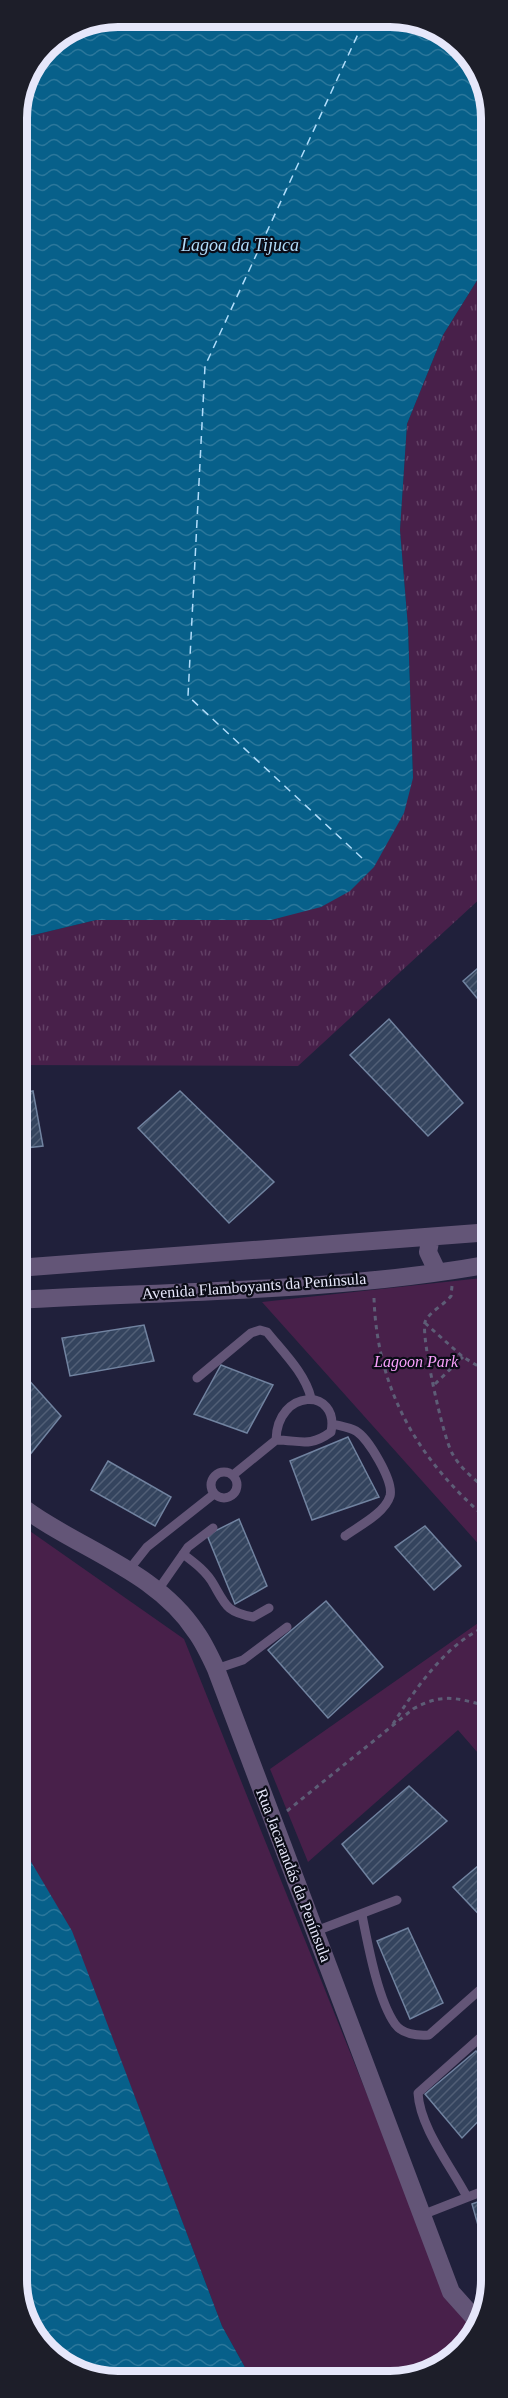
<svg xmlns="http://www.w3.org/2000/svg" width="508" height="2398" font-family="'Times New Roman',serif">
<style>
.grass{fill:url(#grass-tufts)}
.park{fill:#48204a}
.water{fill:url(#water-waves)}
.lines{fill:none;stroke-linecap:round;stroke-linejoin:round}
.ferry{stroke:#b1ddfb;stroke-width:1.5;stroke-dasharray:8 6;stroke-linecap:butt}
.building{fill:url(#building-hatch);stroke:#7183a0;stroke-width:1.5}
.path{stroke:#5d5d76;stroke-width:3;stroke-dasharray:4.5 4.5;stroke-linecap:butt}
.lane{stroke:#635577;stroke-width:9}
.street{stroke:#635577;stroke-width:18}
.labels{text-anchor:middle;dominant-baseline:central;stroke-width:4.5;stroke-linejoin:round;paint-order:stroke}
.street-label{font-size:16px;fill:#e6e7fa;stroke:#0b0c17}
.park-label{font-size:16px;font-style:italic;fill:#f9a0fb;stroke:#0b0c17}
.water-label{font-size:18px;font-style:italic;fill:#b1ddfb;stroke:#0b0c17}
.rim{fill:none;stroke:#e6e7fa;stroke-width:8}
</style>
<defs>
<pattern id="grass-tufts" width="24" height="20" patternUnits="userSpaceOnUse" patternTransform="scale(1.5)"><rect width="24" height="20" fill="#48204a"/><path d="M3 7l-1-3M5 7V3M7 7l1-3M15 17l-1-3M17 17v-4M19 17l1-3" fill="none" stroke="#624065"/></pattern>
<pattern id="water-waves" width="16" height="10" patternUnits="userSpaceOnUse" patternTransform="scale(1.5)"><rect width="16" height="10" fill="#07608a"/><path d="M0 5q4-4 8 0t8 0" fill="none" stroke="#2b779b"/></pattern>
<pattern id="building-hatch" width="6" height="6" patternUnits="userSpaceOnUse" patternTransform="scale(1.5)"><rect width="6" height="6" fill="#34445e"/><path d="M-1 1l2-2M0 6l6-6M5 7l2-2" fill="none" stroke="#515f76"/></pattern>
</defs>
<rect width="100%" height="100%" fill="#20203b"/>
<!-- grass -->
<path class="grass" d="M 491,258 L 491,856 L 484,895 L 298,1066 L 17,1065 L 17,939 L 96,920 L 272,920 L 413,778 L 408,627 L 400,530 L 407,424 L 443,335 Z"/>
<!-- park -->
<path class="park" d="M 491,1277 L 491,1558 L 262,1302 Z
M 17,1522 L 184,1639 L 446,2291 L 475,2327 L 466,2347 L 403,2381 L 252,2380 L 222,2326 L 108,2027 L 27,1855 L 17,1846 Z
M 491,1614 L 491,1768 L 458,1730 L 308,1862 L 270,1769 Z"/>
<!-- water -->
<path class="water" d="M 416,20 L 466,51 L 491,105 L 491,258 L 443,335 L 407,424 L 400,530 L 408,627 L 413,778 L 404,813 L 374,867 L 350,891 L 321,907 L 271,920 L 96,920 L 17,939 L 17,112 L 46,46 L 79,24 Z
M 17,1846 L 27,1855 L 72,1931 L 222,2326 L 252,2380 L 98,2379 L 42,2347 L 17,2293 Z"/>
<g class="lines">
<!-- ferry -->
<path class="ferry" d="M 362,858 L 188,696 L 205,366 L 364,21"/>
</g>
<!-- building -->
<path class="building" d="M 491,957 L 491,1015 L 463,981 Z
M 389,1019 L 463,1103 L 428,1136 L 350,1055 Z
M 33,1091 L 43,1146 L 17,1149 L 17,1094 Z
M 180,1091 L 274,1182 L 229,1223 L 138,1128 Z
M 144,1325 L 154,1361 L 70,1376 L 62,1338 Z
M 221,1365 L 273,1385 L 247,1433 L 194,1414 Z
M 17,1367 L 61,1416 L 28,1457 L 17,1444 Z
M 348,1437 L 379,1497 L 312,1520 L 290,1461 Z
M 108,1461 L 171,1497 L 155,1526 L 91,1490 Z
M 239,1519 L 267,1586 L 235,1604 L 207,1535 Z
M 425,1526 L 461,1566 L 434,1590 L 395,1547 Z
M 326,1601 L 383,1667 L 328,1718 L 268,1650 Z
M 409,1786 L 447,1821 L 373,1884 L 342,1844 Z
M 478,1866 L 491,1878 L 491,1927 L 453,1887 Z
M 408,1928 L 443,2003 L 410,2019 L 377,1941 Z
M 476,2051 L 491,2066 L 491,2108 L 462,2138 L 425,2094 Z
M 491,2197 L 491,2263 L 489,2264 L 472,2204 Z"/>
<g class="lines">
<!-- path -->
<path class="path" d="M 452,1286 L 451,1296 C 444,1305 429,1312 425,1322 C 421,1338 443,1437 452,1453 C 460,1468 477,1483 491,1491
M 374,1298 C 377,1392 420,1463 491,1522
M 425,1323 L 463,1357 L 491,1374
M 435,1384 L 463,1357
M 491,1653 C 477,1679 483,1708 491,1735
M 393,1724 C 415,1689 450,1638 491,1625
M 287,1811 L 413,1709 C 440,1694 454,1697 483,1705"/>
<!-- lane -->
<path class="lane" d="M 197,1378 L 251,1333 L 260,1330 L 267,1332 C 283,1352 305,1373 311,1398
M 333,1424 C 340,1426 349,1427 356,1431 C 368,1438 394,1481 390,1496 C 385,1513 359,1526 345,1536
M211 1485a13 13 0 1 1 26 0a13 13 0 1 1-26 0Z
M 233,1475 L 276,1440 C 300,1440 309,1448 331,1432 C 340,1387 277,1388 276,1440
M 183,1554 C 195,1563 207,1572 214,1585 C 226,1606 227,1612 253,1617 L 269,1608
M 128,1571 L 147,1547 L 214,1494
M 158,1590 L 188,1547 L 213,1528
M 216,1669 L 243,1660 L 287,1627
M 362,1915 C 368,1945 378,2000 395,2024 C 402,2034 417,2036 429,2035 L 491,1980
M 316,1931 L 397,1900
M 467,2197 C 451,2166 420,2128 418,2093 L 491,2028
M 422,2215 L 491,2188"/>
<!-- street -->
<path class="street" d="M 431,1237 L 428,1252 L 437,1271
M 17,1268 L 491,1232
M 17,1300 C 173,1291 338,1292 491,1264
M 17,1503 C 74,1548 155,1569 196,1632 C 204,1643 210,1656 216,1669 L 451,2292 L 477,2321"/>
</g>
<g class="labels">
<!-- street labels -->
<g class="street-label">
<text transform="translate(254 1286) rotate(-4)">Avenida Flamboyants da Península</text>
<text transform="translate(294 1875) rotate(69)">Rua Jacarandás da Península</text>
</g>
<!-- park labels -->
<g class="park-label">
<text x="416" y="1361">Lagoon Park</text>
</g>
<!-- water labels -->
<g class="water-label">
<text x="240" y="245">Lagoa da Tijuca</text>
</g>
</g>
<!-- crop -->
<path d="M0 0H508V2398H0ZM118 27H390A91 91 0 0 1 481 118V2280A91 91 0 0 1 390 2371H118A91 91 0 0 1 27 2280V118A91 91 0 0 1 118 27Z" fill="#1d1e29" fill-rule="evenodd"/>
<path class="rim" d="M118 27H390A91 91 0 0 1 481 118V2280A91 91 0 0 1 390 2371H118A91 91 0 0 1 27 2280V118A91 91 0 0 1 118 27Z"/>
</svg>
